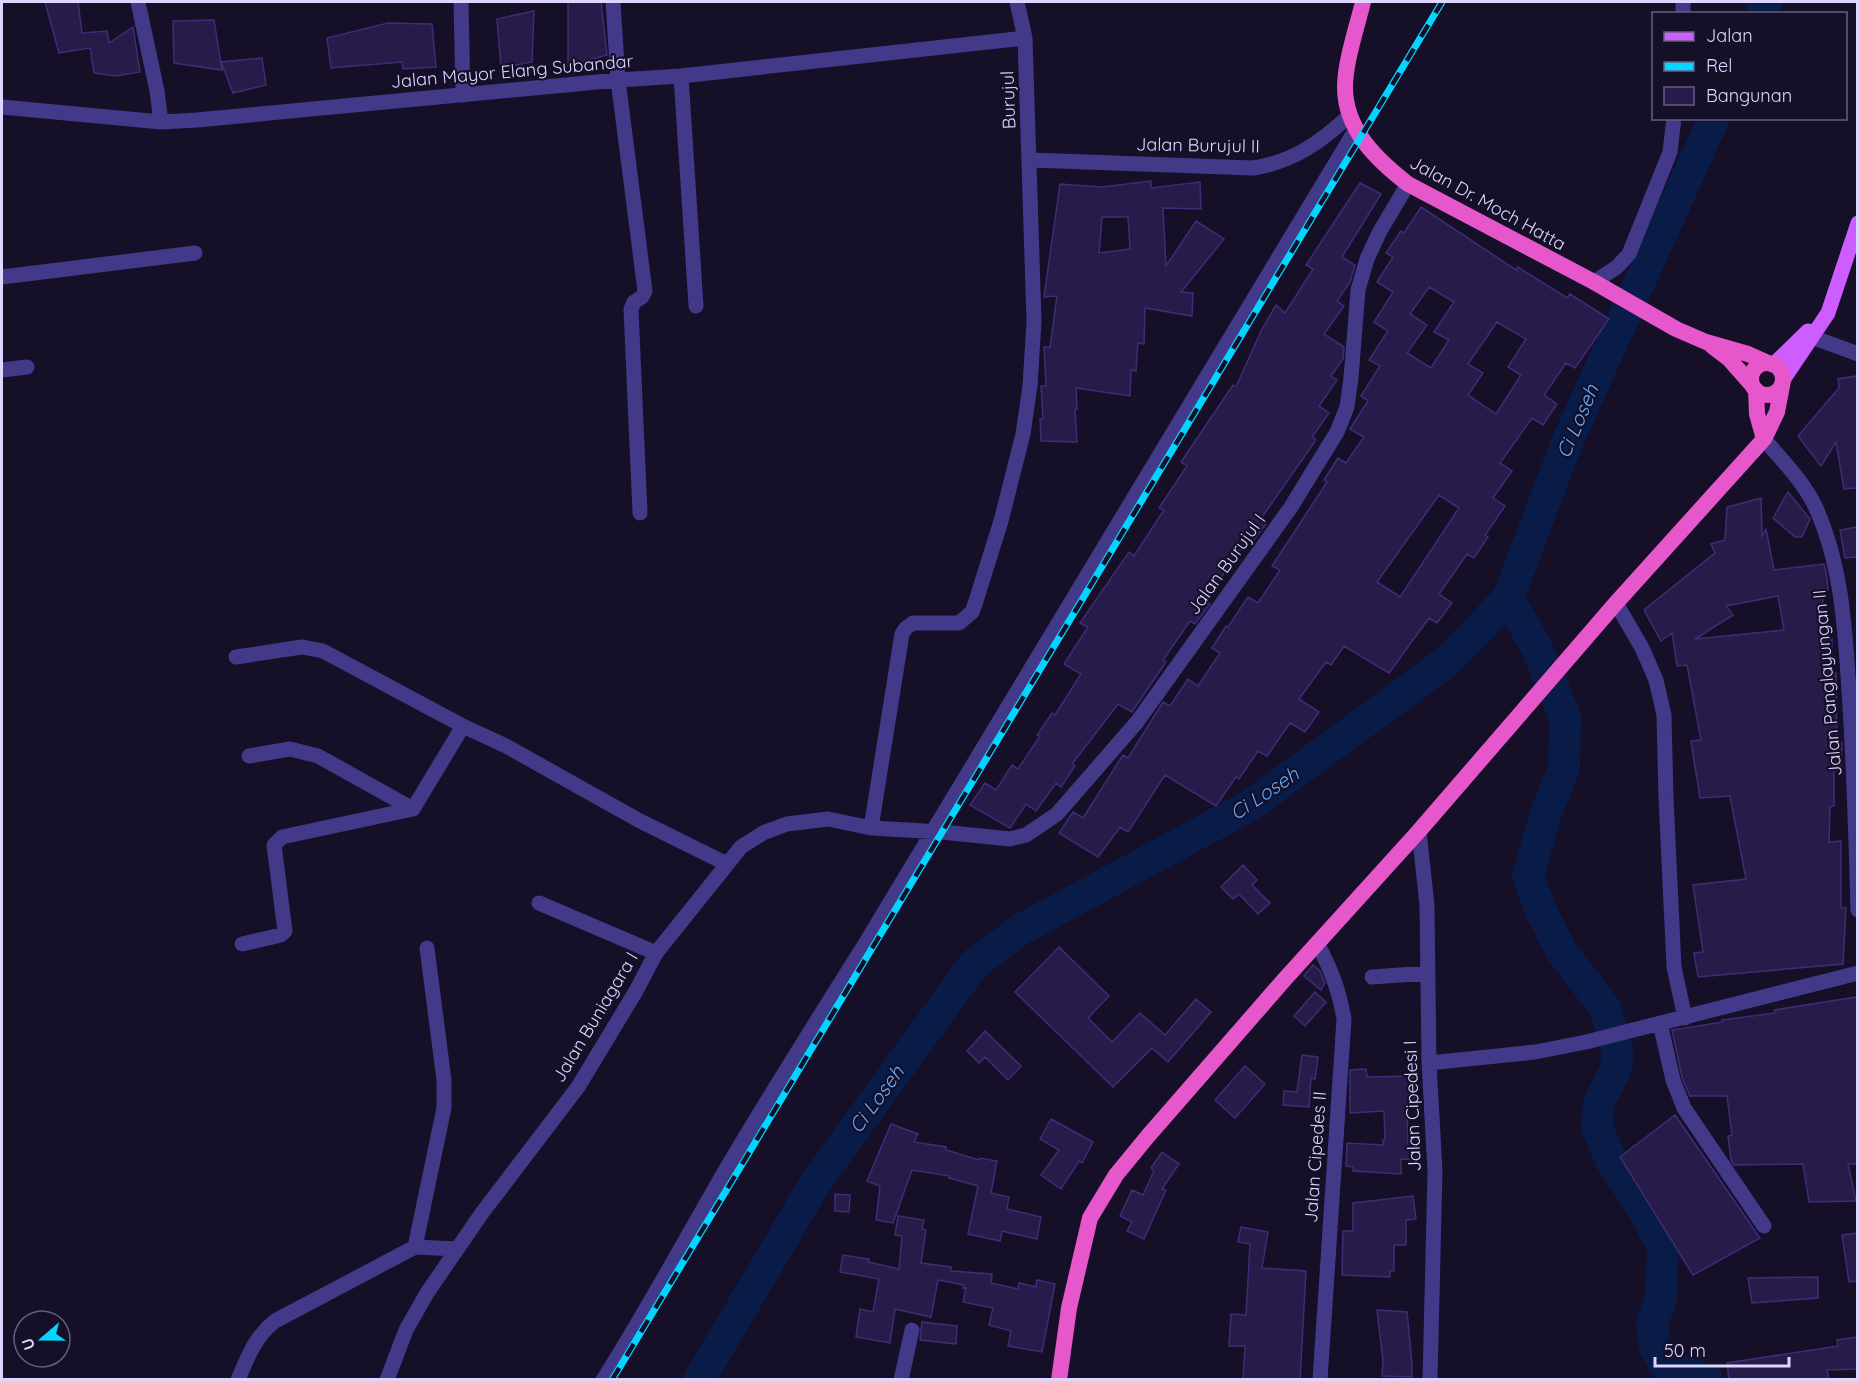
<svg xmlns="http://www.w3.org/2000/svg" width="1859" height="1381" font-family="Quicksand,sans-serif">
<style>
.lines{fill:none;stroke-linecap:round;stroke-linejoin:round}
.river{stroke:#091b47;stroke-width:32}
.building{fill:#271b49;stroke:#402c76;stroke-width:1.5;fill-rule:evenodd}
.minor{stroke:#423988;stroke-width:15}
.primary{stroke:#cd5dff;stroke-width:15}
.trunk{stroke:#e657cc;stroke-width:16}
.rail-casing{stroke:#02d5ff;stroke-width:7}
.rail{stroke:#150f28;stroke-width:4.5;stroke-dasharray:14;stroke-linecap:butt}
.labels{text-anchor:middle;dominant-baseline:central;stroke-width:4.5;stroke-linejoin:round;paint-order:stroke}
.street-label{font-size:18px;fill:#ded6ff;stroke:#150f28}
.water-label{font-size:20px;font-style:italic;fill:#64adff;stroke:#150f28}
</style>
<rect width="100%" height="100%" fill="#150f28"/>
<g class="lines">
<!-- river -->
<path class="river" d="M 1761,14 L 1767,2
M 1508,598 L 1536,646 L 1565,717 L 1564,768 L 1546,813 L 1528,876 L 1541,911 L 1562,952 L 1605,1008 L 1618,1054 L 1615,1071 L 1599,1102 L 1597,1127 L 1611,1160 L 1639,1202 L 1663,1247 L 1661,1298 L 1652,1324 L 1655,1347 L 1664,1364 L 1707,1380
M 699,1380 L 816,1182 L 974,964 L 1020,930 L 1251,805 L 1449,660 L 1508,598 L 1568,440 L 1714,118"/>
</g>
<!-- building -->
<path class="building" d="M 45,2 L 78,2 L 82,33 L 107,31 L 109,43 L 133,27 L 140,72 L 116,76 L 94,73 L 90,48 L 59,53 Z
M 568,2 L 601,2 L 607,55 L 568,66 Z
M 534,11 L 532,62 L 501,68 L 497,19 Z
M 214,20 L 222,70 L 174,63 L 173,21 Z
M 388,23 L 432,24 L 436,67 L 403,69 L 402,62 L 331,68 L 327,38 Z
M 262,58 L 266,85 L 233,93 L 221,62 Z
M 1151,181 L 1151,188 L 1200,182 L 1201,209 L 1163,208 L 1166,266 L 1196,221 L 1224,239 L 1181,292 L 1193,293 L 1192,316 L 1145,308 L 1144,344 L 1138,343 L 1136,371 L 1131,370 L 1130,396 L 1076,388 L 1077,409 L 1075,409 L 1077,442 L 1041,441 L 1040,419 L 1043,419 L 1041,386 L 1046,386 L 1044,347 L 1050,347 L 1057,296 L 1044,297 L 1060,184 L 1102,187 ZM 1102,217 L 1128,217 L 1130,249 L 1099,253 Z
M 1360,183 L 1381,194 L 1342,257 L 1355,265 L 1350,282 L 1337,301 L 1344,306 L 1324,334 L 1344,347 L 1343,359 L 1331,376 L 1337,380 L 1319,406 L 1329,413 L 1312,437 L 1316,440 L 1260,520 L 1266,524 L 1251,544 L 1246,541 L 1205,601 L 1210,604 L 1195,624 L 1190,621 L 1163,660 L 1166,662 L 1132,712 L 1118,704 L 1072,764 L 1075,766 L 1061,787 L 1056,783 L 1036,811 L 1026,804 L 1010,828 L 970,805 L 985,783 L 996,790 L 1012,765 L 1018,769 L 1040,736 L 1037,735 L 1052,713 L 1055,715 L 1081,674 L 1064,664 L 1088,627 L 1080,623 L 1129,552 L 1134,556 L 1164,510 L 1159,508 L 1187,466 L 1181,462 L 1233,385 L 1236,387 L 1261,331 L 1276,305 L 1285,313 L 1313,269 L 1306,265 Z
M 1421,207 L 1516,270 L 1518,267 L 1567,298 L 1570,294 L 1609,319 L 1575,368 L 1566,363 L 1544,395 L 1557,404 L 1543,425 L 1532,418 L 1500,463 L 1512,471 L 1493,498 L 1505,506 L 1485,535 L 1488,537 L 1474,558 L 1467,554 L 1439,594 L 1452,603 L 1437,623 L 1429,618 L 1389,673 L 1344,646 L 1331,665 L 1326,662 L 1299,699 L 1319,712 L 1305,732 L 1290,723 L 1267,756 L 1258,751 L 1239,779 L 1236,777 L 1216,806 L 1165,775 L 1128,832 L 1120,827 L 1098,857 L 1059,833 L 1073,812 L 1083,818 L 1123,755 L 1128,758 L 1163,702 L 1170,706 L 1188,679 L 1198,686 L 1220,653 L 1212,648 L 1226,626 L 1228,627 L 1248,597 L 1258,603 L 1280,570 L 1272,566 L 1327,482 L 1324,480 L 1338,458 L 1346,463 L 1364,437 L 1350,429 L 1368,401 L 1361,396 L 1380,366 L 1369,360 L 1388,331 L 1374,322 L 1393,292 L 1377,282 L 1393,257 L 1386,253 L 1401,231 L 1404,233 ZM 1429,287 L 1454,302 L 1434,332 L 1449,340 L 1431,368 L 1407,353 L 1427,325 L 1410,314 ZM 1497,322 L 1526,339 L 1508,367 L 1521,375 L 1496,414 L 1468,395 L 1483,373 L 1468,364 ZM 1439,495 L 1459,508 L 1400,597 L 1377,582 Z
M 1857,376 L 1857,488 L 1844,489 L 1836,442 L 1821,466 L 1798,436 L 1839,388 L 1838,379 Z
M 1788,492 L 1810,519 L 1802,537 L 1795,537 L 1773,518 Z
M 1761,498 L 1762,536 L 1766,529 L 1774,570 L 1824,564 L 1827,577 L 1828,590 L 1823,590 L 1822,640 L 1832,639 L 1831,674 L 1836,673 L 1837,744 L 1842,743 L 1841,769 L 1834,770 L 1834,806 L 1830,807 L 1829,842 L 1841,841 L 1841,908 L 1846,908 L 1843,964 L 1698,977 L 1694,953 L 1703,952 L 1693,885 L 1746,879 L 1730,796 L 1700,798 L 1691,741 L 1701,740 L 1687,665 L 1677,666 L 1672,633 L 1661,641 L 1644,610 L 1715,553 L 1711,544 L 1725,540 L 1727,507 ZM 1778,596 L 1784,630 L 1695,639 L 1733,615 L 1726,606 Z
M 1857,527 L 1857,557 L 1845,558 L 1840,530 Z
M 1243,865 L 1257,880 L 1252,885 L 1270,903 L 1258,914 L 1239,894 L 1233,899 L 1221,887 Z
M 1059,947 L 1109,996 L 1088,1018 L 1112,1042 L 1140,1013 L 1165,1035 L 1196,999 L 1211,1012 L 1168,1062 L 1152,1048 L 1113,1087 L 1015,992 Z
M 1313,965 L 1320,971 L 1325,983 L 1321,990 L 1304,976 Z
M 1315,992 L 1326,1002 L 1305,1026 L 1294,1016 Z
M 1857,997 L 1857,1164 L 1848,1164 L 1856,1201 L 1809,1202 L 1803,1164 L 1734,1165 L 1731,1160 L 1728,1136 L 1732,1135 L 1727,1096 L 1690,1096 L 1682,1077 L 1672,1030 L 1723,1022 L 1722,1020 L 1775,1013 L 1774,1010 Z
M 985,1031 L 1021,1066 L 1008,1080 L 985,1057 L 979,1063 L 967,1051 Z
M 1302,1055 L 1318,1057 L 1315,1079 L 1311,1078 L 1309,1107 L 1283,1105 L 1284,1091 L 1297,1092 Z
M 1245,1066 L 1265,1084 L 1235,1118 L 1215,1100 Z
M 1366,1069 L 1367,1077 L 1413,1076 L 1414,1107 L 1407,1107 L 1408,1142 L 1419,1143 L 1418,1160 L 1401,1159 L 1401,1174 L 1353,1171 L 1353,1167 L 1346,1166 L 1347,1143 L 1383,1145 L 1383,1140 L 1385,1140 L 1384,1111 L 1350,1113 L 1350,1070 Z
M 1675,1115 L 1760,1238 L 1693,1275 L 1620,1157 Z
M 1051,1119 L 1093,1142 L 1082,1163 L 1079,1161 L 1061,1189 L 1041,1175 L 1059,1150 L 1040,1139 Z
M 891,1124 L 918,1134 L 914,1142 L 946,1147 L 946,1150 L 979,1160 L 980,1158 L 997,1161 L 991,1193 L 1009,1197 L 1007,1209 L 1041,1217 L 1037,1239 L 1002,1231 L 1000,1241 L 968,1234 L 978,1186 L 949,1178 L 950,1176 L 912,1170 L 893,1223 L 876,1220 L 880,1186 L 867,1181 Z
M 1162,1152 L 1179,1164 L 1162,1189 L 1166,1190 L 1144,1239 L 1127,1231 L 1132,1222 L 1120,1216 L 1132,1190 L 1143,1195 L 1154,1171 L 1151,1168 Z
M 835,1194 L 850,1195 L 849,1212 L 835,1211 Z
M 1413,1196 L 1416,1219 L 1406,1220 L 1406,1245 L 1394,1245 L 1394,1271 L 1390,1271 L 1390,1277 L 1342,1275 L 1343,1231 L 1353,1231 L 1353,1203 Z
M 898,1216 L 924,1220 L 922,1229 L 926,1230 L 921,1263 L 951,1267 L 951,1271 L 992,1274 L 991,1283 L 1018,1289 L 1019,1283 L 1036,1287 L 1037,1280 L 1055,1284 L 1042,1352 L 1008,1346 L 1011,1331 L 989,1325 L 993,1308 L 963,1302 L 966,1288 L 963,1288 L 964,1285 L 938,1280 L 931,1317 L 895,1309 L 890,1343 L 856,1337 L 860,1309 L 873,1312 L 879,1279 L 840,1272 L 843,1255 L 869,1259 L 868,1262 L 899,1269 L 902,1236 L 895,1235 Z
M 1241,1227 L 1268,1232 L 1262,1268 L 1306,1271 L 1300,1380 L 1243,1380 L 1245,1346 L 1229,1346 L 1231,1314 L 1246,1315 L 1250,1244 L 1238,1242 Z
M 1857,1233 L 1857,1281 L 1849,1282 L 1842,1235 Z
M 1818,1277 L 1818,1298 L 1752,1303 L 1748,1278 Z
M 1377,1310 L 1407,1312 L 1412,1364 L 1412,1377 L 1382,1376 L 1383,1361 Z
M 922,1322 L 957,1326 L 956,1344 L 920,1340 Z
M 1857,1337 L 1857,1369 L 1827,1370 L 1829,1380 L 1729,1380 L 1727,1363 L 1838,1346 L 1837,1340 Z"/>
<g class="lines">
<!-- minor -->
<path class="minor" d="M 138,2 L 157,91 L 161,122
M 461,2 L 463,95
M 613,2 L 618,80 L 645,291 L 642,297 L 634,302 L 631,309 L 640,513
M 1683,14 L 1683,2
M 681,76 L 696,306
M 2,107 L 161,122 L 197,120 L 618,80 L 681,76 L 1025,38
M 1030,160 L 1253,168 C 1293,162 1321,142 1350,115
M 2,277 L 195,253
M 1594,282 L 1617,267 L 1629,254 L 1670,152 L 1674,118
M 1812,337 L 1858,354
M 2,370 L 27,367
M 1764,439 C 1782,460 1804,482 1816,508 C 1842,566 1845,629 1849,691 C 1854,764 1856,837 1858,910
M 1616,603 L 1642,648 L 1656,680 L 1664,715 L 1666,798 L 1674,967 L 1685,1018
M 236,657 L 302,647 L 323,651 L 463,726
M 249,756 L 290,749 L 318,756 L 413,809
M 871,828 L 902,634 L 906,628 L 913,623 L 959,623 L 972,612 L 975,604 L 1001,521 L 1023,434 L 1030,386 L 1034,321 L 1025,38 L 1017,2
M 1419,831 L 1427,905 L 1429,1063 L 1435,1171 L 1430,1380
M 539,903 L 656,953
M 1317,943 C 1331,969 1339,990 1344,1019 L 1320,1380
M 242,944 L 281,935 L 285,931 L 274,845 L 282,837 L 413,809 L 463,726 L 506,746 L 640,821 L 727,864
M 1372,977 L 1428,973
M 1660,1023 L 1673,1080 L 1684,1108 L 1764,1226
M 1429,1063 L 1535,1052 L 1586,1042 L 1858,973
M 415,1247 L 444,1108 L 444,1080 L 427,948
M 238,1380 C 248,1356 255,1337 275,1321 L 415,1247 L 457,1249
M 387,1380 L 406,1330 L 427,1293 L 482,1213 L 578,1087 L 636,991 L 656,953 L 741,847 L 763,833 L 787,824 L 828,819 L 871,828 L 942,832 L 1010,839 L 1026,835 L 1057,814 L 1137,722 L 1291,507 L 1337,432 L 1347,407 L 1351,378 L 1358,290 L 1367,259 L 1380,231 L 1408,184
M 603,1380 C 648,1309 687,1236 729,1164 C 773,1090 819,1017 865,944 L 1356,129
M 901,1380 L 912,1330"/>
<!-- primary -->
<path class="primary" d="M 1773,365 L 1808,331
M 1783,380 L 1828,313 L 1858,223"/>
<!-- trunk -->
<path class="trunk" d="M 1363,2 C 1357,27 1345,62 1345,87 C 1345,130 1377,160 1408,184 L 1594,282 L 1676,329 L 1706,342 L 1748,354 L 1768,363
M 1712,346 L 1729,359 L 1752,385
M1751 379a16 16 0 1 1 32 0a16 16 0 1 1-32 0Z
M 1756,390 L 1757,414 L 1764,439
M 1059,1380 L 1069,1308 L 1090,1218 L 1116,1175 L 1148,1136 L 1284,980 L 1419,831 L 1616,603 L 1764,439 L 1777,412 L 1782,386"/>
<defs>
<path id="rail" d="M 612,1380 L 1442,2"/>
</defs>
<!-- rail casing -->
<use href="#rail" class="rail-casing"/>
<!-- rail -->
<use href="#rail" class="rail"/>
</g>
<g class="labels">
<!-- street labels -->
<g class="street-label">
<text transform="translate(512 71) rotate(-5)">Jalan Mayor Elang Subandar</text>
<text transform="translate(1008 100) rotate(-92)">Burujul</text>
<text transform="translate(1198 145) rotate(1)">Jalan Burujul II</text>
<text transform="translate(1488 203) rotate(29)">Jalan Dr. Moch Hatta</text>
<text transform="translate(1226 564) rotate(-54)">Jalan Burujul I</text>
<text transform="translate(1827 683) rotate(-95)">Jalan Panglayungan II</text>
<text transform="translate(595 1017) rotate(-59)">Jalan Buniagara I</text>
<text transform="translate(1412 1106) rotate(-92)">Jalan Cipedesi I</text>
<text transform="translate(1315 1157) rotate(-86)">Jalan Cipedes II</text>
</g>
<!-- water labels -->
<g class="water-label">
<text transform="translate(1577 421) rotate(-67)">Ci Loseh</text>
<text transform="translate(1264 793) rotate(-34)">Ci Loseh</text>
<text transform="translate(876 1099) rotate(-54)">Ci Loseh</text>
</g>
</g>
<!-- border -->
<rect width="1859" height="1381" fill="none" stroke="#ded6ff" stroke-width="6"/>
<!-- legend -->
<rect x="1652" y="12" width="195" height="108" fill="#150f28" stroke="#655f7e" stroke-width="1.5"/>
<rect x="1664" y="32" width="30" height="9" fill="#cd5dff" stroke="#655f7e" stroke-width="1.5"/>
<text x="1706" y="42" font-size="18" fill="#ded6ff">Jalan</text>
<rect x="1664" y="62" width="30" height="9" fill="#02d5ff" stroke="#655f7e" stroke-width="1.5"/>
<text x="1706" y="72" font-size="18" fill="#ded6ff">Rel</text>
<rect x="1664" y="87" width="30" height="18" fill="#271b49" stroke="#655f7e" stroke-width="1.5"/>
<text x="1706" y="102" font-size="18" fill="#ded6ff">Bangunan</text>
<!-- north arrow -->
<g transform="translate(42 1339) rotate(250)"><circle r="28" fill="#150f28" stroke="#655f7e" stroke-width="1.5"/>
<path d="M0-4.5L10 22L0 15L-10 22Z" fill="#02d5ff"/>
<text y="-9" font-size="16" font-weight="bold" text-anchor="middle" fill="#ded6ff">U</text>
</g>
<!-- scale -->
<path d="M1655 1357v9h134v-9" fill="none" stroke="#ded6ff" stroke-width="3"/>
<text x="1664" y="1357" font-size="18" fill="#ded6ff" stroke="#150f28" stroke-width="4.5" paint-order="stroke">50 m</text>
</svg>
